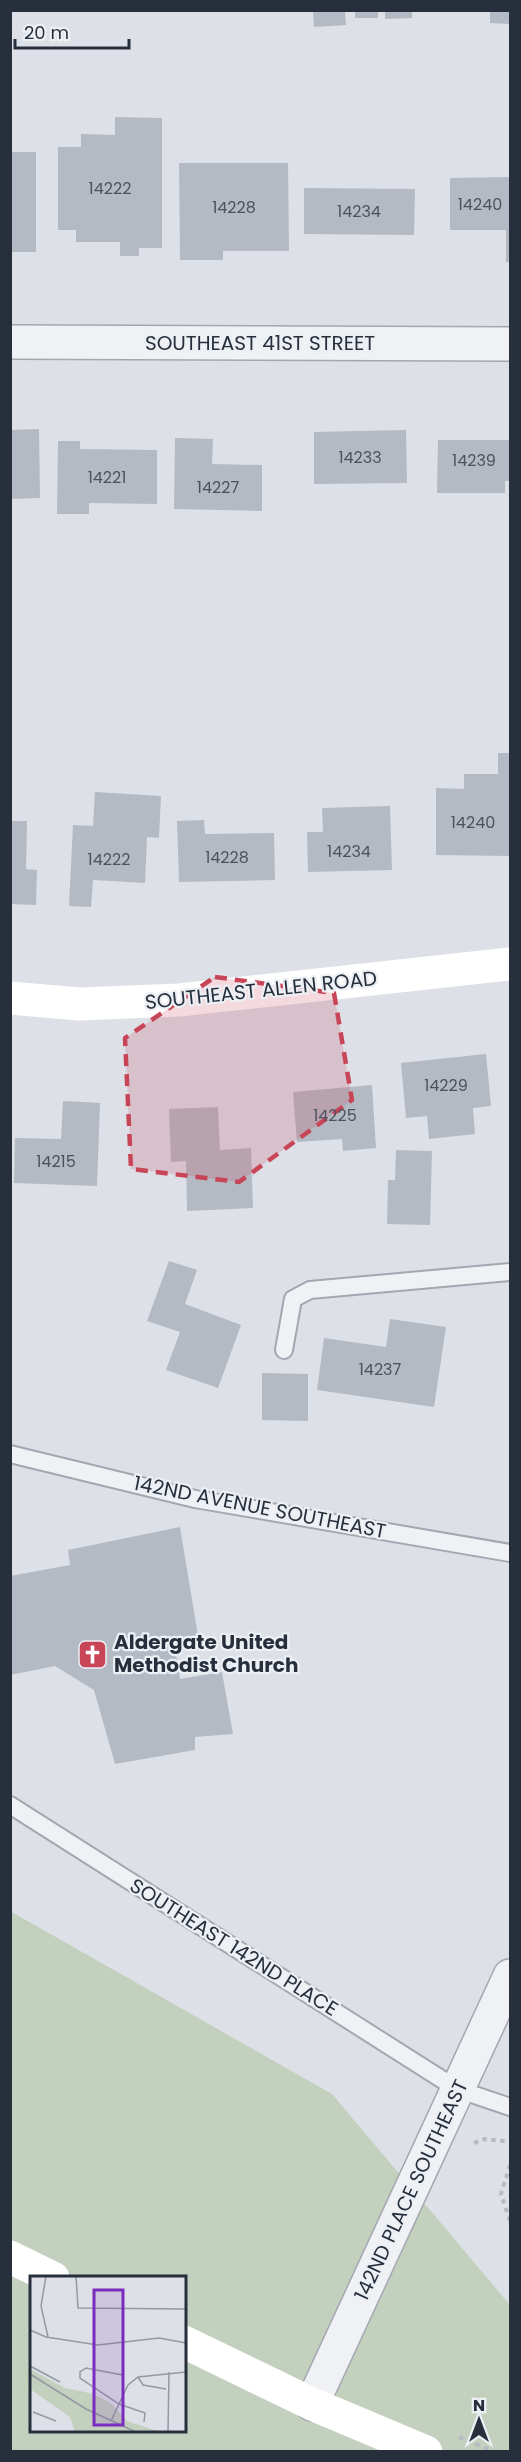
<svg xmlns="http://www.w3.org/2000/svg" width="521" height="2462" font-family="Poppins,sans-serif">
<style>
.green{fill:#c3d0be;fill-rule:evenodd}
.building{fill:#b4bac3}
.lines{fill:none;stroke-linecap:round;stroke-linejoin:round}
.lane-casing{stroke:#a3a7b0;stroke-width:20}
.street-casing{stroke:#a3a7b0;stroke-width:36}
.path{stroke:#b7bbc1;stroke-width:4;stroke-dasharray:4.5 4.5;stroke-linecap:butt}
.lane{stroke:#eff1f5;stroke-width:16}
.street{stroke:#eff1f5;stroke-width:33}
.secondary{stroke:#fff;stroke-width:33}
.marked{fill:#c84558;fill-opacity:0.2;stroke:#c84558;stroke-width:4.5;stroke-dasharray:12 8;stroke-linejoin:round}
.labels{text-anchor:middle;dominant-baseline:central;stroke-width:4.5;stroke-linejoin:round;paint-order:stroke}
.number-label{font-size:16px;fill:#4a525e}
.street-label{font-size:20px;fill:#272f3c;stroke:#eceff4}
.poi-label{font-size:20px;font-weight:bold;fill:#272f3c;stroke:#eceff4;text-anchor:start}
.inset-road{fill:none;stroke:#9499a2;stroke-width:1.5}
.view{fill:#7b2cbf;fill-opacity:0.15;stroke:#7b2cbf;stroke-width:3}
.inset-edge{fill:none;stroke:#272f3c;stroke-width:3}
</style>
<rect width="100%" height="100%" fill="#dde0e6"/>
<!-- green -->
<path class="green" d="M 10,1911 L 332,2094 L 510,2305 L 510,2451 L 11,2451 ZM 32,2278 L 184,2278 L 184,2430 L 32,2430 Z"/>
<!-- building -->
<path class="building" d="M 313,10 L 345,10 L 346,25 L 314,27 Z
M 355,10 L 378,10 L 378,18 L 355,18 Z
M 385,10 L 412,10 L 412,18 L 385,19 Z
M 490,10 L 510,10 L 510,24 L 490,23 Z
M 115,117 L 162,118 L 162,248 L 139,248 L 139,256 L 120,256 L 120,242 L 76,242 L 76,230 L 58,230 L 58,147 L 81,147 L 81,134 L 115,135 Z
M 10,152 L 36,152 L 36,252 L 10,252 Z
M 179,163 L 288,163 L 289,251 L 223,251 L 223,260 L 180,260 Z
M 510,177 L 510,262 L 506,262 L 506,230 L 450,230 L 450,178 Z
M 304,188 L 415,189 L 414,235 L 304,234 Z
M 39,429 L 40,498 L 10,499 L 10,430 Z
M 406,430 L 407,483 L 314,484 L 314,432 Z
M 175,438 L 213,439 L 212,464 L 262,465 L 262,511 L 174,509 Z
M 438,440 L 510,440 L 510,481 L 505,481 L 505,493 L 437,493 Z
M 58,441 L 80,441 L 80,449 L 157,450 L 157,504 L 89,503 L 89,514 L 57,514 Z
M 498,753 L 510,753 L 510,856 L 436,855 L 436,788 L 464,789 L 464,774 L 498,774 Z
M 95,792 L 161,796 L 159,838 L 147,837 L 145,883 L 93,880 L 91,907 L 69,906 L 73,825 L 93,826 Z
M 390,806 L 392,870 L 308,872 L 307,832 L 323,832 L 322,808 Z
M 204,820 L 205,834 L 274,833 L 275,880 L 179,882 L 177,821 Z
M 10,821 L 27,821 L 26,869 L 37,870 L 36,905 L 10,904 Z
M 486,1054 L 491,1106 L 473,1108 L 475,1134 L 429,1139 L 427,1116 L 406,1118 L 401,1063 Z
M 372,1085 L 376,1148 L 343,1151 L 342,1139 L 297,1142 L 293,1092 Z
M 63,1101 L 100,1103 L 97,1186 L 14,1183 L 15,1138 L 61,1139 Z
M 218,1107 L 220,1150 L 251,1148 L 253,1208 L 187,1211 L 186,1161 L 171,1162 L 169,1109 Z
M 396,1150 L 432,1151 L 430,1225 L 387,1224 L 388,1180 L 395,1180 Z
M 169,1261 L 197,1270 L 185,1304 L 241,1325 L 218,1388 L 166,1370 L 180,1332 L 147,1321 Z
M 390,1319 L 446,1327 L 434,1407 L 317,1390 L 324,1338 L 386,1347 Z
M 262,1373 L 308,1374 L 308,1421 L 262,1420 Z
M 180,1527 L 198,1636 L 174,1642 L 180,1679 L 222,1672 L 233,1734 L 195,1737 L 195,1750 L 115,1764 L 94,1690 L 55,1666 L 10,1675 L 10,1576 L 70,1565 L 68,1550 Z"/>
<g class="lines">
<defs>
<path id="lane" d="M 284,1350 L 293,1299 L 310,1290 L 510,1272
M 10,1454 L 195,1499 L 510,1553
M 10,1805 L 457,2089 L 510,2107"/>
<path id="street" d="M 10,342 L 510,344
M 312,2404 L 510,1976"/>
</defs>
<!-- lane casing -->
<use href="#lane" class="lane-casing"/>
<!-- street casing -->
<use href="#street" class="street-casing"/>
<!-- path -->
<path class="path" d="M 474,2143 L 485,2139 L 510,2142
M 510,2165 L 501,2194 L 510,2221
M 459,2437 L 495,2452"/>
<!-- lane -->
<use href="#lane" class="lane"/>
<!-- street -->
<use href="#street" class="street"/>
<!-- secondary -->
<path class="secondary" d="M 10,998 L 79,1004 L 179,1000 L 510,964
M 10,2257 L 53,2278
M 184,2342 L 312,2404 L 426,2452"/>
</g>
<!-- marked area -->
<path class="marked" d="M 215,977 L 334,993 L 352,1100 L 239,1182 L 131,1169 L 125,1038 Z"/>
<!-- icons -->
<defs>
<symbol id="church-square" viewBox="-11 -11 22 22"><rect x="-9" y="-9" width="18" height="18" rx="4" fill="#c84558" stroke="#eceff4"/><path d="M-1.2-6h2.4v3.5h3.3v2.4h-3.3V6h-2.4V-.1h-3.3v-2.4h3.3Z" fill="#fff"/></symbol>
</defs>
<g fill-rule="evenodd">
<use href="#church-square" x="76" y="1638" width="33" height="33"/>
</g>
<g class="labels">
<!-- number labels -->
<g class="number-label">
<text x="110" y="188">14222</text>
<text x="480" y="204">14240</text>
<text x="234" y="207">14228</text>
<text x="359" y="211">14234</text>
<text x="360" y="457">14233</text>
<text x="474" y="460">14239</text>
<text x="107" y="477">14221</text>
<text x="218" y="487">14227</text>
<text x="473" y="822">14240</text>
<text x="349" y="851">14234</text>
<text x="227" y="857">14228</text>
<text x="109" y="859">14222</text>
<text x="446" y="1085">14229</text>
<text x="335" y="1115">14225</text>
<text x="56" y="1161">14215</text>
<text x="380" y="1369">14237</text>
</g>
<!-- street labels -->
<g class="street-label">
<text x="260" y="343">SOUTHEAST 41ST STREET</text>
<text transform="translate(261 990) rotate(-6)">SOUTHEAST ALLEN ROAD</text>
<text transform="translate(260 1507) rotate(11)">142ND AVENUE SOUTHEAST</text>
<text transform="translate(234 1947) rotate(32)">SOUTHEAST 142ND PLACE</text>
<text transform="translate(411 2190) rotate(-65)">142ND PLACE SOUTHEAST</text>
</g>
<!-- poi labels -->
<g class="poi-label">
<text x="114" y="1642">Aldergate United<tspan x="114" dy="23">Methodist Church</tspan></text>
</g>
</g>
<!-- overview -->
<g transform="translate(30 2276)">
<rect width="156" height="156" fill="#dde0e6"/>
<path d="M 0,93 L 35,112 L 64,118 L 82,128 L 97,145 L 130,156 L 45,156 L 40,141 L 0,113 Z" fill="#c3d0be"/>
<path class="inset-road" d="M 16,0 L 11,30 L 18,61M 46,0 L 48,32 L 156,33M 0,54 L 16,61 L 68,69 L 129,62 L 156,67M 93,67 L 93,99 L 56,92 L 50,96 L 50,102 L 89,128 L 115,137 L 114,146M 0,90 L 30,106M 0,98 L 56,133 L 106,156M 108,101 L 113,109 L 136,113M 3,136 L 26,145M 81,145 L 98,109 L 108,101 L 156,96M 138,155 L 139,96"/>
<path class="view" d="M 64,14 L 93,14 L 93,149 L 64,149 Z"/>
<rect width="156" height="156" class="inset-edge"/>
</g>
<!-- border -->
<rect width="521" height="2462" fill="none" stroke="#272f3c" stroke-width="24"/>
<!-- north arrow -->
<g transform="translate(479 2420)" stroke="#eceff4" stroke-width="4.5" paint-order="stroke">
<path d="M0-4.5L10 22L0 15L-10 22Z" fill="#272f3c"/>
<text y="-9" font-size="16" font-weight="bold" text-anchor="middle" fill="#272f3c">N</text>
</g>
<!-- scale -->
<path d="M15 39v9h114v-9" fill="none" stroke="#272f3c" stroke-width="3"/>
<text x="24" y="39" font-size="18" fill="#272f3c" stroke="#eceff4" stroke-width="4.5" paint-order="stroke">20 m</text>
</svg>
